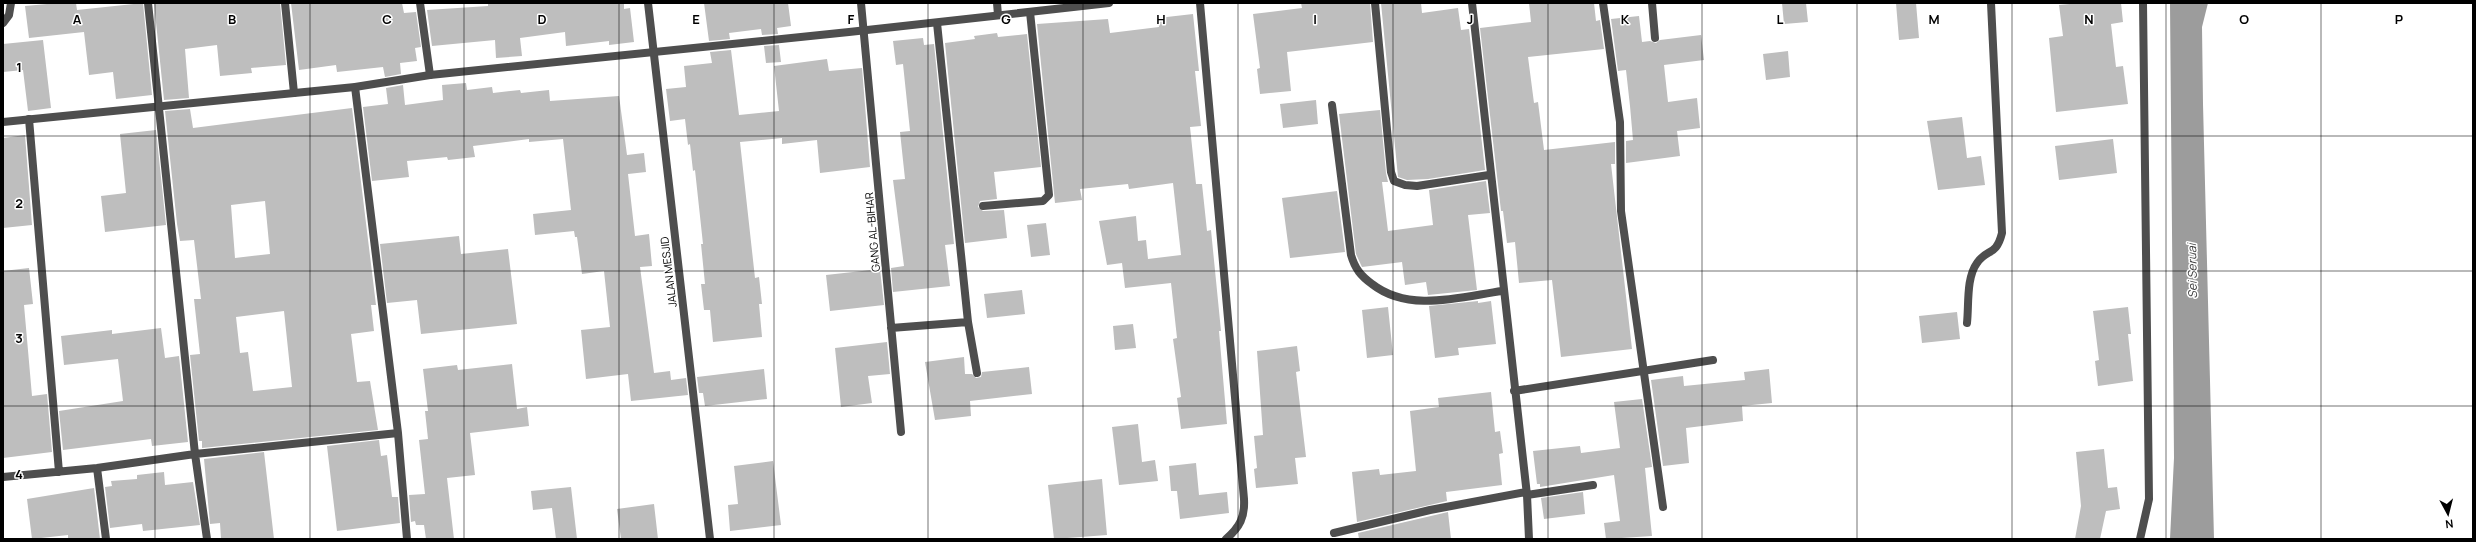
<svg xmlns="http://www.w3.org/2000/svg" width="2476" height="542" font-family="Manrope,sans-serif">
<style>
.water{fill:#9c9c9c}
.building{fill:#bebebe;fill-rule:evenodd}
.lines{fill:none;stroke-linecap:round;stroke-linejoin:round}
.minor{stroke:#4e4e4e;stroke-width:8}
.tertiary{stroke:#4e4e4e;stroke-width:8}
.grid{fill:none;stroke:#000;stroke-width:1;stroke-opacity:0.55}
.labels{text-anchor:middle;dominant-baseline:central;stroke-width:3;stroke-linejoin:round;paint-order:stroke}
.street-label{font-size:11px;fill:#000;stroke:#fff}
.water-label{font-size:12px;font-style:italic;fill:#3d3d3d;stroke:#fff}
.grid-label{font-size:13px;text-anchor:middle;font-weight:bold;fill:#000;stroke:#fff;stroke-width:3;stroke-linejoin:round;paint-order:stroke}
</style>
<rect width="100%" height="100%" fill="#fff"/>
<!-- water -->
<path class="water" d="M 2170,3 L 2208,3 L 2202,27 L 2203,104 L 2214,539 L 2170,539 L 2174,458 Z"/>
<!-- building -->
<path class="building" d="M 58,3 L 76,3 L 77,10 L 143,3 L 152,95 L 116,99 L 113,72 L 89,75 L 84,32 L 29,38 L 25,6 Z
M 154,3 L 280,3 L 286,65 L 251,68 L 252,73 L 220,76 L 217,45 L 185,49 L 189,98 L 164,100 Z
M 291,3 L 402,3 L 404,13 L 416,12 L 421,47 L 415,48 L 417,61 L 400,63 L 401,74 L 385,77 L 383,67 L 337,72 L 336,65 L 299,70 Z
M 488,3 L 624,3 L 624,9 L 630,8 L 634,42 L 609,45 L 609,41 L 566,46 L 565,32 L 520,38 L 522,56 L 496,58 L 495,40 L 432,46 L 427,10 L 488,6 Z
M 704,3 L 788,3 L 791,26 L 777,28 L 778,34 L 762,35 L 761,29 L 729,33 L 730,39 L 709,41 Z
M 1301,3 L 1370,3 L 1373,42 L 1287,52 L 1291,91 L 1260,94 L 1257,69 L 1260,68 L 1253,14 L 1302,8 Z
M 1381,3 L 1421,3 L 1422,13 L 1458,8 L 1461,30 L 1469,29 L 1485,170 L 1428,179 L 1407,180 L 1398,177 Z
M 1529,3 L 1594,3 L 1596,21 L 1600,20 L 1604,49 L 1528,57 L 1534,103 L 1538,102 L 1544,150 L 1615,142 L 1615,164 L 1611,164 L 1632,349 L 1561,357 L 1552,280 L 1519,283 L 1515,242 L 1507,243 L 1503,211 L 1501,211 L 1480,28 L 1531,22 Z
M 1782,3 L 1806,3 L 1808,22 L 1784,24 Z
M 1896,3 L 1916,3 L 1919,38 L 1899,40 Z
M 2080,3 L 2121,3 L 2123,22 L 2111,24 L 2116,67 L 2123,66 L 2128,104 L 2056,112 L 2049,38 L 2063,36 L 2059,5 Z
M 1193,14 L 1199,71 L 1195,71 L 1201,126 L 1190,127 L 1196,184 L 1202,184 L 1207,231 L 1211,230 L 1221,331 L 1219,331 L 1227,424 L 1181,429 L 1177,398 L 1181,397 L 1173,339 L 1177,338 L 1171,283 L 1125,288 L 1122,263 L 1107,265 L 1099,221 L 1136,216 L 1138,241 L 1146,240 L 1148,259 L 1181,255 L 1173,183 L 1129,189 L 1128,184 L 1080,189 L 1082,200 L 1055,203 L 1037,24 L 1108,19 L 1110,33 L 1159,27 L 1158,18 Z
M 1639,16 L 1642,42 L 1650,41 L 1656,43 L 1660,40 L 1701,35 L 1704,60 L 1664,65 L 1668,102 L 1697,98 L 1700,128 L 1677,131 L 1680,156 L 1626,163 L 1626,141 L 1633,140 L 1630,106 L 1626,70 L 1618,71 L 1611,19 Z
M 997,33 L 998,37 L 1027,34 L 1041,167 L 994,172 L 997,199 L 980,201 L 978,207 L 983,211 L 1004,210 L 1007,238 L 965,243 L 945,43 L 975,39 L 974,36 Z
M 923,38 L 924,45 L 934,44 L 954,244 L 945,245 L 950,286 L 893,292 L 891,268 L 904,266 L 893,180 L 905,179 L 900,132 L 910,131 L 903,64 L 896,65 L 893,41 Z
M 43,40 L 51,108 L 28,111 L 23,70 L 3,72 L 3,44 Z
M 779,45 L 781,62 L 766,63 L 764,46 Z
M 731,50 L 739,115 L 779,111 L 774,66 L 827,59 L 829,71 L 862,68 L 870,167 L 820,173 L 817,140 L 782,144 L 782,138 L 740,142 L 755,278 L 759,277 L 762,304 L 759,304 L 762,337 L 713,342 L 710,310 L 704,310 L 701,284 L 705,284 L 701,244 L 703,244 L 695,170 L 693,171 L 690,144 L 688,145 L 685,119 L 670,121 L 666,89 L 686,87 L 684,66 L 712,63 L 710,52 Z
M 1788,51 L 1790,77 L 1766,80 L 1763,54 Z
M 466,83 L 467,90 L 492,87 L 493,93 L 520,90 L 521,93 L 549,90 L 550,101 L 619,96 L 627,155 L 644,153 L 646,172 L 628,174 L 635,236 L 649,234 L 652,266 L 640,267 L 654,373 L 670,371 L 671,380 L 686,378 L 688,395 L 631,401 L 628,374 L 586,379 L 581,330 L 610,327 L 604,271 L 582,274 L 577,237 L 575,237 L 574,231 L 535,235 L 533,214 L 571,210 L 563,139 L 529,142 L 529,139 L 473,146 L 475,157 L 448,160 L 447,157 L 407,161 L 409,177 L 372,181 L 363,107 L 388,104 L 386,88 L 403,85 L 405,105 L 443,100 L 442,85 Z
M 1316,100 L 1318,124 L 1283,128 L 1280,104 Z
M 352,108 L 376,305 L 371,305 L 374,331 L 351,334 L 357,382 L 370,381 L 378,430 L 202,448 L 202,441 L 199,441 L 190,355 L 200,354 L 194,299 L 201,299 L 194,240 L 180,241 L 177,224 L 165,111 L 190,109 L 193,128 ZM 265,201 L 270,254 L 235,258 L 231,205 ZM 284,311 L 292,387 L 253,391 L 248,352 L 240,353 L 236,317 Z
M 1380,110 L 1386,173 L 1388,182 L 1382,182 L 1388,231 L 1433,225 L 1429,190 L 1486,181 L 1490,213 L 1468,215 L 1477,290 L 1428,295 L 1426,282 L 1405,285 L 1402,262 L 1362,267 L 1361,265 L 1356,254 L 1339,114 Z
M 1962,117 L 1967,158 L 1981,156 L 1985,185 L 1938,190 L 1927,121 Z
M 156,130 L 166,225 L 105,232 L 101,196 L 126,193 L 120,134 Z
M 25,135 L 32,225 L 3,228 L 3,138 Z
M 2113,139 L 2117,173 L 2059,180 L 2055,146 Z
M 1337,191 L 1345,252 L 1290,258 L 1282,198 Z
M 1046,223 L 1050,255 L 1031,257 L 1027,225 Z
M 459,236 L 461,254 L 508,249 L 517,324 L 421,334 L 417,300 L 387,303 L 380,244 Z
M 29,268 L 33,304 L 24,305 L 32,396 L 47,394 L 52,452 L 3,458 L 3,271 Z
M 880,269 L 884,305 L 830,311 L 826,275 Z
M 1022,290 L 1025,314 L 987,318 L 984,294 Z
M 1478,301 L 1478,303 L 1491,301 L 1496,344 L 1458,348 L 1459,355 L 1435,358 L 1429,306 Z
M 1388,307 L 1393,355 L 1367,358 L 1362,310 Z
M 2128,307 L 2131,334 L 2128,334 L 2133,381 L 2098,386 L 2095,361 L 2099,360 L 2093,311 Z
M 1957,312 L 1960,339 L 1922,343 L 1919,316 Z
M 1133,324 L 1136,348 L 1115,350 L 1113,326 Z
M 161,328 L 165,358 L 179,356 L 188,442 L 152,446 L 151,439 L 63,450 L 59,411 L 123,401 L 118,359 L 64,365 L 61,336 L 112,330 L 112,334 Z
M 887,342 L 890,374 L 868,376 L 872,403 L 841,407 L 835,348 Z
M 1297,346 L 1300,371 L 1296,372 L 1306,457 L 1295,458 L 1298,484 L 1256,488 L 1254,469 L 1257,468 L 1254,436 L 1263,435 L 1257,351 Z
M 964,357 L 965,374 L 972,374 L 976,378 L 981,377 L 982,372 L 1029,367 L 1032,394 L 970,401 L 971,416 L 935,420 L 925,362 Z
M 512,364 L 517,409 L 527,407 L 529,426 L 470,433 L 475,475 L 447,478 L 454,539 L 426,539 L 424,525 L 416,525 L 415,521 L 411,522 L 409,495 L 425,494 L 419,440 L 428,439 L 425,411 L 428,411 L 423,369 L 457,365 L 458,370 Z
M 764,369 L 767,399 L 705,406 L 703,393 L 699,393 L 697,377 Z
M 1769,369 L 1772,403 L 1742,406 L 1743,421 L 1686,428 L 1689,463 L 1663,466 L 1651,380 L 1683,376 L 1684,386 L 1745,380 L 1744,372 Z
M 1491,392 L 1495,432 L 1500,431 L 1503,453 L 1499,454 L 1502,485 L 1446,492 L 1447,501 L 1357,522 L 1352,472 L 1379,469 L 1380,475 L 1416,471 L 1410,411 L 1439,407 L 1438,398 Z
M 1642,399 L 1652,467 L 1645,468 L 1652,536 L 1606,539 L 1604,523 L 1620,521 L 1614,475 L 1540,487 L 1540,484 L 1537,484 L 1533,451 L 1580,446 L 1581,453 L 1620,448 L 1614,402 Z
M 1138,424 L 1142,462 L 1155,460 L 1158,481 L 1119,485 L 1112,427 Z
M 379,440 L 381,456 L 387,455 L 392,497 L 398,497 L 400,523 L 337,531 L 327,446 Z
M 2104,449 L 2108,488 L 2117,487 L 2120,509 L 2106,511 L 2100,539 L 2075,539 L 2081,506 L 2076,452 Z
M 264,452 L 274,539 L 221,539 L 220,523 L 210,524 L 204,459 Z
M 773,461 L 781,525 L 730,531 L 728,505 L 738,504 L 734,466 Z
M 1196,463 L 1199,495 L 1227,492 L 1229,513 L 1180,519 L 1177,491 L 1171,491 L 1169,466 Z
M 164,472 L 165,485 L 193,482 L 200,525 L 143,531 L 142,524 L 110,528 L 105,487 L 112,486 L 111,481 L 137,479 L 137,475 Z
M 1102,479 L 1107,535 L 1054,539 L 1048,485 Z
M 571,487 L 577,539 L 556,539 L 552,508 L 533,510 L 531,491 Z
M 94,488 L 100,539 L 68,539 L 68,535 L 32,539 L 27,499 Z
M 1583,492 L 1585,514 L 1544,519 L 1541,498 Z
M 654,504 L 658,539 L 621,539 L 617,509 Z
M 1448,512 L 1451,539 L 1359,539 L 1358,533 Z"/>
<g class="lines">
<!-- minor -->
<path class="minor" d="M 148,3 L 195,454 L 207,539
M 285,3 L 294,93
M 420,3 L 430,75
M 648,3 L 710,539
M 861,3 L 901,432
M 997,3 L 998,15
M 1200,3 L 1244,499 C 1245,517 1240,527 1226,539
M 1375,3 L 1391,172 L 1394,181 L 1405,185 L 1417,186 L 1489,175
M 1472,3 L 1527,495 L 1529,539
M 1603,3 L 1620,122 L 1621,211 L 1663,507
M 1652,3 L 1655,38
M 3,23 L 9,15 L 11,3
M 937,23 L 968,322 L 977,373
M 355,87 L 398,433 L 407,539
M 1332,105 L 1351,255 C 1355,269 1361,276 1372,284 C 1409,313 1460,297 1502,291
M 29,119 L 59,472
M 983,206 L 1043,201 L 1049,195 L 1030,12
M 1967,323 C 1969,305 1966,278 1977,263 C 1987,248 1996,257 2002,233 L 1991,3
M 891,328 L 968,322
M 1514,391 L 1713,360
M 97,468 L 106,539
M 3,477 L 97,468 L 195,454 L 398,433
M 1527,495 L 1593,485
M 1334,533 L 1430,510 L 1526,492
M 2140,539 L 2149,499 L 2143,3"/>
<!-- tertiary -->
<path class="tertiary" d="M 3,122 L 355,87 L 430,75 L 849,32 L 1109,3"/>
</g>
<!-- grid -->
<path class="grid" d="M 155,3 L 155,539M 310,3 L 310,539M 464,3 L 464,539M 619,3 L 619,539M 774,3 L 774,539M 928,3 L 928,539M 1083,3 L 1083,539M 1238,3 L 1238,539M 1393,3 L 1393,539M 1548,3 L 1548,539M 1702,3 L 1702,539M 1857,3 L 1857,539M 2012,3 L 2012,539M 2166,3 L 2166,539M 2321,3 L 2321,539M 3,136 L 2473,136M 3,271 L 2473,271M 3,406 L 2473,406"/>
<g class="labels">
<!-- street labels -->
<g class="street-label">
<text transform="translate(872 232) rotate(-95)">GANG AL-BIHAR</text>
<text transform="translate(668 272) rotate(-97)">JALAN MESJID</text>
</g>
<!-- water labels -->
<g class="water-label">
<text transform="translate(2192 271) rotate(-91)">Sei Seruai</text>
</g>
</g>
<g class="grid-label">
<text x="77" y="24">A</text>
<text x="232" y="24">B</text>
<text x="387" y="24">C</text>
<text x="542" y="24">D</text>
<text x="696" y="24">E</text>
<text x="851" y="24">F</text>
<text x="1006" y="24">G</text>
<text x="1161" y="24">H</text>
<text x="1315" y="24">I</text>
<text x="1470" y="24">J</text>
<text x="1625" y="24">K</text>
<text x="1780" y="24">L</text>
<text x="1934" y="24">M</text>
<text x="2089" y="24">N</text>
<text x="2244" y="24">O</text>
<text x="2399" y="24">P</text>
<text x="19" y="72">1</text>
<text x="19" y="208">2</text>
<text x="19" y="343">3</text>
<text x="19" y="479">4</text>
</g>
<!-- border -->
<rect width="2476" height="542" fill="none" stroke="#000000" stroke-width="8"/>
<!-- north arrow -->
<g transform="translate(2448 514) rotate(173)" stroke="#ffffff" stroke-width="3" paint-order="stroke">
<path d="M0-3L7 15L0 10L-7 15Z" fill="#000000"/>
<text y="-6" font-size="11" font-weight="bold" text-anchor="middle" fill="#000000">N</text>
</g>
</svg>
